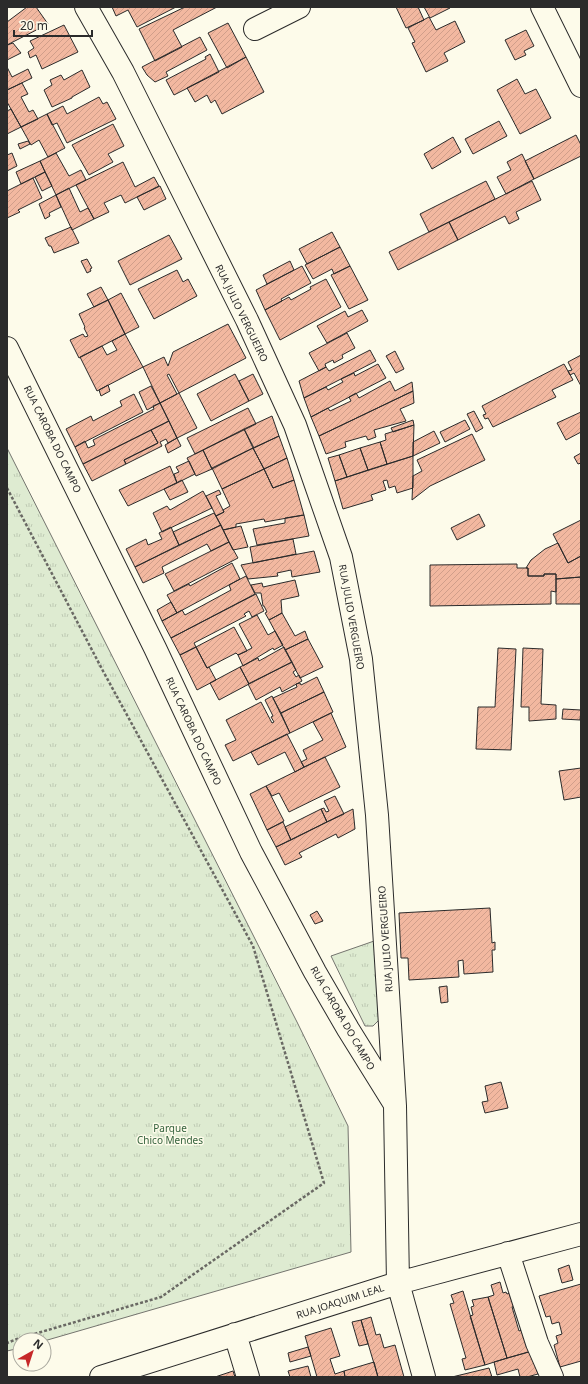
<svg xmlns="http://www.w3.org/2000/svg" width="588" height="1384" font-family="'Noto Sans',sans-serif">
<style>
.park{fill:url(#park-tufts);stroke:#74746e}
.building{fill:url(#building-hatch);stroke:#2b2b2b}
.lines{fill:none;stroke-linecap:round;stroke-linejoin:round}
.minor-casing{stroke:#2b2b2b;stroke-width:24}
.path{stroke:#6a6964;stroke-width:2.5;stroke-dasharray:3 2;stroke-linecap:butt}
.minor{stroke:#fdfbea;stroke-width:22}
.labels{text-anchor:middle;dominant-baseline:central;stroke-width:3;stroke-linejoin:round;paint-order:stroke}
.street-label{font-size:10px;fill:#2b2b2b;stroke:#fdfbea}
.park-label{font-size:10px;fill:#34623c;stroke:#fdfbea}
</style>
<defs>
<pattern id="park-tufts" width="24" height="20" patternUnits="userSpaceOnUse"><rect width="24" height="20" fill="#deebd1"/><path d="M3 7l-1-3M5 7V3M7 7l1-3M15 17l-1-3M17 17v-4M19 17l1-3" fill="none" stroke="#bfcab4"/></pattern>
<pattern id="building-hatch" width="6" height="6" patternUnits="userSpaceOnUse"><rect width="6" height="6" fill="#f2b8a0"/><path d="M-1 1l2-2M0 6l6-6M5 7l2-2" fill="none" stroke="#d09e8a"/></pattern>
</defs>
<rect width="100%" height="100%" fill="#fdfbea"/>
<!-- park -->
<path class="park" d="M 7,448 L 297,1022 L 348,1126 L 351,1252 L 44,1341 L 20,1340 L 20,1348 L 7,1351 Z
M 377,940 L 379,1020 L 373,1026 L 365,1026 L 331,956 Z"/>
<!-- building -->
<path class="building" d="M 27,7 L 36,7 L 48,24 L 7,45 L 7,22 Z
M 112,7 L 176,7 L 137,27 L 128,10 L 116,16 Z
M 185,7 L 217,7 L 173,30 L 182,47 L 155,61 L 139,29 Z
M 396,7 L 418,7 L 424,20 L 406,28 Z
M 424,7 L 449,7 L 450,8 L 430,18 Z
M 429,17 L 436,30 L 455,21 L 465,42 L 444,53 L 448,61 L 426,72 L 412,43 L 415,42 L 408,28 Z
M 228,23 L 246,57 L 227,68 L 208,33 Z
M 64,25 L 78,52 L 42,69 L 36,55 L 30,58 L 28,52 L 34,48 L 30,41 Z
M 526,30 L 534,46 L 524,51 L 526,55 L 515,60 L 505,40 Z
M 200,37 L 207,50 L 166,72 L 168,76 L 155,82 L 147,75 L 142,67 Z
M 13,43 L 21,53 L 7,60 L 7,45 Z
M 210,54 L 219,72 L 174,95 L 166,80 L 206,59 L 205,57 Z
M 246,57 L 264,92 L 222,114 L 215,100 L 211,103 L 207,95 L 195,102 L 187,88 Z
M 7,67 L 12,77 L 28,69 L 32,78 L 7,90 Z
M 82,70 L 90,87 L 72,97 L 72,98 L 52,107 L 44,90 L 52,85 L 50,80 L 61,75 L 64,80 Z
M 517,79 L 525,94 L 536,89 L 551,118 L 520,134 L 497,90 Z
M 22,83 L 28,94 L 21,97 L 29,112 L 33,110 L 38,119 L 21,127 L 7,102 L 7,90 Z
M 99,97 L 103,104 L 107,102 L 116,119 L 67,143 L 57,123 L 52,125 L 47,114 L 63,106 L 67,114 Z
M 11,109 L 21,127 L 7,134 L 7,111 Z
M 47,114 L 65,148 L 48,157 L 39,140 L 31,145 L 21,127 Z
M 499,121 L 507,136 L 473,154 L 465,139 Z
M 113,124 L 124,146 L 108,154 L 113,162 L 89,175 L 72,145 Z
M 576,135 L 581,145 L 581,156 L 534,179 L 525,161 Z
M 453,137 L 461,152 L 432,169 L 424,154 Z
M 28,141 L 30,144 L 20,149 L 18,144 Z
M 12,153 L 17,166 L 7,171 L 7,155 Z
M 56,153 L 69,176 L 81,170 L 86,180 L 56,195 L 40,161 Z
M 522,154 L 534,179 L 506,194 L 497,177 L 511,170 L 507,162 Z
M 40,161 L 45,172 L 21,184 L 16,172 Z
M 123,162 L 135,187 L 154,177 L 159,186 L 125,203 L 121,195 L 104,203 L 109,212 L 94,219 L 76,185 Z
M 45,172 L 52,186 L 42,191 L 35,177 Z
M 33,178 L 42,198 L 18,210 L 20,212 L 7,218 L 7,191 Z
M 486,181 L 495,199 L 429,232 L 420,214 Z
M 532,181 L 541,200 L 516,212 L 519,219 L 509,224 L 505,216 L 458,240 L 449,222 Z
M 160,186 L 166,199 L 144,210 L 137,197 Z
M 69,188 L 80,212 L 88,208 L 94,219 L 72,230 L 56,195 Z
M 56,195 L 61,207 L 49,213 L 50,216 L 45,219 L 39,204 Z
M 449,222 L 458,240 L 398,270 L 389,252 Z
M 71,227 L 79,243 L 54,253 L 51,246 L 49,246 L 45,238 Z
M 332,232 L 340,247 L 307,264 L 299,249 Z
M 169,235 L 182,259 L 130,285 L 118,261 Z
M 340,247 L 350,266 L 334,274 L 332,269 L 313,279 L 305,265 Z
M 87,259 L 92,268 L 90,269 L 91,271 L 87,273 L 81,261 Z
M 290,261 L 294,270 L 267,284 L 263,275 Z
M 302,266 L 311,283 L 281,299 L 282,301 L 265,310 L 256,290 Z
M 350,266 L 368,300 L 349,309 L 331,275 Z
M 177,270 L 183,282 L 188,279 L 197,296 L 154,319 L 138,289 Z
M 326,279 L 341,307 L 280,340 L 265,310 L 289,297 L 291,300 L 311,289 L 310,287 Z
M 101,287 L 108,300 L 94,307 L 87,294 Z
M 121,293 L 139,327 L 125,334 L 108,300 Z
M 108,300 L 125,334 L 79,358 L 70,340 L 83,334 L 85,337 L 88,336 L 84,328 L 85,327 L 79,314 Z
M 362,310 L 368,321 L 327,343 L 317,326 L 345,311 L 348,317 Z
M 228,324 L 246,358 L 179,393 L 169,374 L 167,375 L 177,394 L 160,403 L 143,367 L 164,357 L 168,366 L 173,352 Z
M 347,333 L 355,348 L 342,355 L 343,358 L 334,363 L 333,360 L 325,364 L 326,367 L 319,371 L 309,353 Z
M 125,334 L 143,367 L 97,391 L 80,357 L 102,346 L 107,355 L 117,350 L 112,341 Z
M 370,350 L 376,361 L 304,398 L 299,381 L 326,367 L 329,371 Z
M 395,351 L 404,369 L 396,373 L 386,356 Z
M 581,355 L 581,386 L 574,373 L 570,375 L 568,371 L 572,370 L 568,362 Z
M 378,364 L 386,378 L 311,417 L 304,398 L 326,387 L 328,390 L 343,382 L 341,379 L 354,373 L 355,376 Z
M 564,364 L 573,380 L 552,390 L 556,397 L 493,427 L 488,418 L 485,419 L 483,415 L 486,414 L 482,406 Z
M 235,374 L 249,401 L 211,421 L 197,394 Z
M 253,374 L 263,394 L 249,401 L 239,381 Z
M 390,381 L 395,391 L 412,382 L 413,391 L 319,436 L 311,417 L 328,408 L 330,411 L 351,401 L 349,397 L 356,393 L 359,398 Z
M 108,385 L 110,391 L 101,396 L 99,390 Z
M 151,386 L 160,403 L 147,410 L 139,392 Z
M 413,391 L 414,403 L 400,409 L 406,421 L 374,430 L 376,437 L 368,440 L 366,436 L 345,442 L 346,447 L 326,454 L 319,436 Z
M 179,393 L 197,428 L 177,438 L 160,403 Z
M 134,394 L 143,412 L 75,447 L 66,429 L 91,416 L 93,421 L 122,406 L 120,401 Z
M 160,403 L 169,421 L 83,464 L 75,447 L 85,441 L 88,448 L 95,445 L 93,440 L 154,409 L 153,406 Z
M 248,408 L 256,424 L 195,454 L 187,438 Z
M 474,411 L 483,428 L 476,432 L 467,414 Z
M 581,412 L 581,432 L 566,440 L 557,423 Z
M 272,416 L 279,436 L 254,448 L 244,429 Z
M 413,420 L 414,425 L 393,432 L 391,428 Z
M 465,420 L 470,429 L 445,442 L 440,432 Z
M 169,421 L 177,438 L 168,443 L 166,439 L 160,442 L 162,446 L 126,464 L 124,460 L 158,443 L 151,430 Z
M 414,425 L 413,456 L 387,464 L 380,442 L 386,440 L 385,434 Z
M 244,429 L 253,448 L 212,469 L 203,450 Z
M 151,430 L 158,443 L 124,460 L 126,464 L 92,481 L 83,464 Z
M 434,431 L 440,443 L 413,456 L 413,442 Z
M 472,434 L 485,460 L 430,486 L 412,500 L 413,476 L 422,471 L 417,460 Z
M 279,436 L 287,458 L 264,469 L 253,448 Z
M 177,438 L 181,446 L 168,453 L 165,445 Z
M 380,442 L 387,464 L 368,470 L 360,448 Z
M 253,448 L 264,469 L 222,489 L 212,468 Z
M 360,448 L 368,470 L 347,477 L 339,455 Z
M 203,450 L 212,469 L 196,476 L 187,458 Z
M 581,453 L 581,463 L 578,464 L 574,457 Z
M 339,455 L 347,477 L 335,481 L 328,458 Z
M 413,456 L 413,488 L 397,493 L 395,486 L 389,488 L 387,480 L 383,481 L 386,490 L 371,495 L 373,500 L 343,509 L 335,481 Z
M 287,458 L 294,480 L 273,488 L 264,469 Z
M 189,461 L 195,474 L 177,483 L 174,474 L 179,472 L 176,467 Z
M 170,466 L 177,483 L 128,506 L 119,490 Z
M 264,469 L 273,488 L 294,480 L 304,515 L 265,522 L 264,519 L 236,524 L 236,527 L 223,530 L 216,516 L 224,512 L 223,510 L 230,506 L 222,489 Z
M 182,480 L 188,492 L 170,500 L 164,489 Z
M 219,490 L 221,494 L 216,496 L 224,512 L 216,516 L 206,496 Z
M 203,491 L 212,508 L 162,532 L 153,513 L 167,506 L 170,510 Z
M 214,513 L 221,525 L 179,545 L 173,532 Z
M 479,514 L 485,526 L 457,540 L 451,528 Z
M 304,515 L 309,536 L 257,545 L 253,529 L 285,523 L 285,518 Z
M 581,520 L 581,556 L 568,563 L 553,534 Z
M 221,525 L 229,542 L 211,551 L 207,544 L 162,567 L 164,573 L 143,583 L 135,567 Z
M 241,526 L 248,547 L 233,550 L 223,530 Z
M 171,527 L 179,545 L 135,567 L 126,549 L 146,539 L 148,545 L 162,539 L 159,533 Z
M 293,539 L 296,554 L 253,563 L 250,547 Z
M 229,542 L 238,558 L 174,591 L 165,574 Z
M 558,543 L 568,563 L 581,556 L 581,577 L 556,579 L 556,574 L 544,574 L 544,576 L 528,576 L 528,568 L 526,568 L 531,560 L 545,549 Z
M 314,551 L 320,572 L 292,577 L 291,570 L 277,573 L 278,576 L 248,579 L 241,565 Z
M 232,563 L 240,579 L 177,613 L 167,595 L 189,584 L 190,586 Z
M 517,564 L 517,568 L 528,568 L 528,576 L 544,576 L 544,574 L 556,574 L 556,592 L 551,591 L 551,604 L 430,606 L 430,565 Z
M 246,576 L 255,594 L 171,638 L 162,621 L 182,610 L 185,615 L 231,590 L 229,585 Z
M 581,577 L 581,604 L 556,604 L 556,579 Z
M 295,580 L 299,596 L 281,600 L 282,613 L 269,620 L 265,613 L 267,612 L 264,606 L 263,606 L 261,593 L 255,593 L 251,585 L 262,583 L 263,587 Z
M 256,594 L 264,611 L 252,617 L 249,611 L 244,614 L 246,616 L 194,643 L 196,647 L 180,655 L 171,638 Z
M 171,602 L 177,613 L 162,621 L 157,610 Z
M 282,613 L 295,636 L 305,631 L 308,639 L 285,650 L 269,620 Z
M 257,615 L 268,635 L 275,631 L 283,645 L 274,650 L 273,648 L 243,666 L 238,655 L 252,648 L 239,624 Z
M 234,627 L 247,651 L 238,655 L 236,653 L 207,668 L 196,647 Z
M 308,639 L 323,667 L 300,678 L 285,650 Z
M 196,647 L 207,668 L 209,667 L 216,680 L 197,690 L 180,655 Z
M 284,647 L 292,662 L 249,684 L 240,667 L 258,658 L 259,661 Z
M 498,648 L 516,649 L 511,750 L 476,749 L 478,707 L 495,707 Z
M 523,648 L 543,649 L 541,704 L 556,705 L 556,719 L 529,721 L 529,707 L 521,707 Z
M 292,662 L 296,670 L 293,672 L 296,677 L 299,675 L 302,681 L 282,692 L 280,687 L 256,700 L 248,684 Z
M 240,667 L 249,684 L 219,700 L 210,683 Z
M 317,677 L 324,692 L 281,713 L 273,698 L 297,687 L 296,684 L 300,683 L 301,685 Z
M 324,692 L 333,712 L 290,733 L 281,713 Z
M 272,696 L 290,733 L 233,761 L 225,745 L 236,740 L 226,720 L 261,702 L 272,723 L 274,722 L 271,717 L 273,716 L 265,700 Z
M 563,709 L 581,710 L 580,720 L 562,719 Z
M 331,713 L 346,747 L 304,767 L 301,762 L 307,759 L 303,750 L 323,740 L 313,722 Z
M 287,734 L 304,767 L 295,772 L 285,752 L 258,765 L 251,752 Z
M 325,757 L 340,787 L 289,812 L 279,793 L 272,796 L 266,786 Z
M 581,768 L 581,797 L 564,800 L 559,771 Z
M 266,786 L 284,821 L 267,830 L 250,794 Z
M 335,796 L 344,814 L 327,822 L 321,809 L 324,808 L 326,812 L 329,811 L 324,801 Z
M 321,809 L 327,822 L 291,840 L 285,827 Z
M 353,809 L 355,829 L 338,838 L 336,834 L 299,853 L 302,857 L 285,865 L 276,847 Z
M 283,822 L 291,840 L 276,847 L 267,830 Z
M 490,908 L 492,943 L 495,942 L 495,950 L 492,950 L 493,972 L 464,974 L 463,960 L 458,961 L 459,977 L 409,980 L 408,958 L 401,958 L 399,913 Z
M 317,911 L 323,921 L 315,924 L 310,915 Z
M 447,986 L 448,1002 L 441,1003 L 439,987 Z
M 501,1082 L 508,1108 L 485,1113 L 482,1102 L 488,1101 L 485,1086 Z
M 569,1265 L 573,1280 L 562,1283 L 558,1269 Z
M 500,1282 L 503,1293 L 506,1292 L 507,1294 L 514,1292 L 518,1305 L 512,1307 L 519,1331 L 525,1329 L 532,1351 L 507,1358 L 488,1297 L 494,1295 L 491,1285 Z
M 581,1284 L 581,1361 L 560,1367 L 554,1345 L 558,1343 L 556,1336 L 562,1334 L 559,1322 L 552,1324 L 550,1316 L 546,1317 L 539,1296 Z
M 463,1291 L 485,1365 L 465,1370 L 462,1359 L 466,1358 L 450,1304 L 454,1303 L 451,1295 Z
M 488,1297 L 507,1358 L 485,1365 L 470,1316 L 473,1315 L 471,1307 L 474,1306 L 472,1300 Z
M 371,1317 L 376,1335 L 380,1334 L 384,1348 L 395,1345 L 404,1377 L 378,1377 L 361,1320 Z
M 361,1320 L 368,1344 L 359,1346 L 352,1322 Z
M 331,1328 L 340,1356 L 330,1359 L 335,1374 L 344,1371 L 345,1377 L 317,1377 L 305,1336 Z
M 308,1347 L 311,1356 L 290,1362 L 288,1353 Z
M 532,1351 L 538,1374 L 527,1377 L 520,1377 L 518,1369 L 497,1375 L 494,1362 Z
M 374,1362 L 378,1377 L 345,1377 L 344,1371 Z
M 308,1366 L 311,1377 L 290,1377 L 288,1371 Z
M 489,1368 L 492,1377 L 452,1377 Z
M 233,1371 L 235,1377 L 215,1377 Z"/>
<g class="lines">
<defs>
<path id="minor" d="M 86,7 L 123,72 L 247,320 L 295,425 L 341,557 L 361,659 L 377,815 L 395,1106 L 398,1283 L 424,1377
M 542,7 L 581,86
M 255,29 L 299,7
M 7,348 L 155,648 L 251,852 L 315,972 L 348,1029 L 394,1103
M 508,1253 L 537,1343 L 552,1377
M 235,1334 L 248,1377
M 101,1377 L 398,1283 L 581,1234"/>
</defs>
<!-- minor casing -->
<use href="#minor" class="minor-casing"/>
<!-- path -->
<path class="path" d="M 7,488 L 103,671 L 253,946 L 324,1183 L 161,1297 L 17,1339 L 7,1343"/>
<!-- minor -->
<use href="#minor" class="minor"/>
</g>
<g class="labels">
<!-- street labels -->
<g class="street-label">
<text transform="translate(242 313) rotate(64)">RUA JULIO VERGUEIRO</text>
<text transform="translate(53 439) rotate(64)">RUA CAROBA DO CAMPO</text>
<text transform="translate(352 617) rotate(80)">RUA JULIO VERGUEIRO</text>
<text transform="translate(194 731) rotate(65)">RUA CAROBA DO CAMPO</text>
<text transform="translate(385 939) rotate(-94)">RUA JULIO VERGUEIRO</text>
<text transform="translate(343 1018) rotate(60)">RUA CAROBA DO CAMPO</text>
<text transform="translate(340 1301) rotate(-18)">RUA JOAQUIM LEAL</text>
</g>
<!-- park labels -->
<g class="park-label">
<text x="170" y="1128">Parque<tspan x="170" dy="12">Chico Mendes</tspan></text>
</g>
</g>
<!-- border -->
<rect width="588" height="1384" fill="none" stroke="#2b2b2b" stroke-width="16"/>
<!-- north arrow -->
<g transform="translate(32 1352) rotate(39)"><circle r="19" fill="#fdfbea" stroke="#a9a89e"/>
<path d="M0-3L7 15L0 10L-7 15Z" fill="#c62828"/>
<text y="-6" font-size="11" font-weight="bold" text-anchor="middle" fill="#2b2b2b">N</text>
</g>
<!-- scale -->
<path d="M14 30v6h78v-6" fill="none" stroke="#2b2b2b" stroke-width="2"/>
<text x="20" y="30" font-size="12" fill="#2b2b2b" stroke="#fdfbea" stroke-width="3" paint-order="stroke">20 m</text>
</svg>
